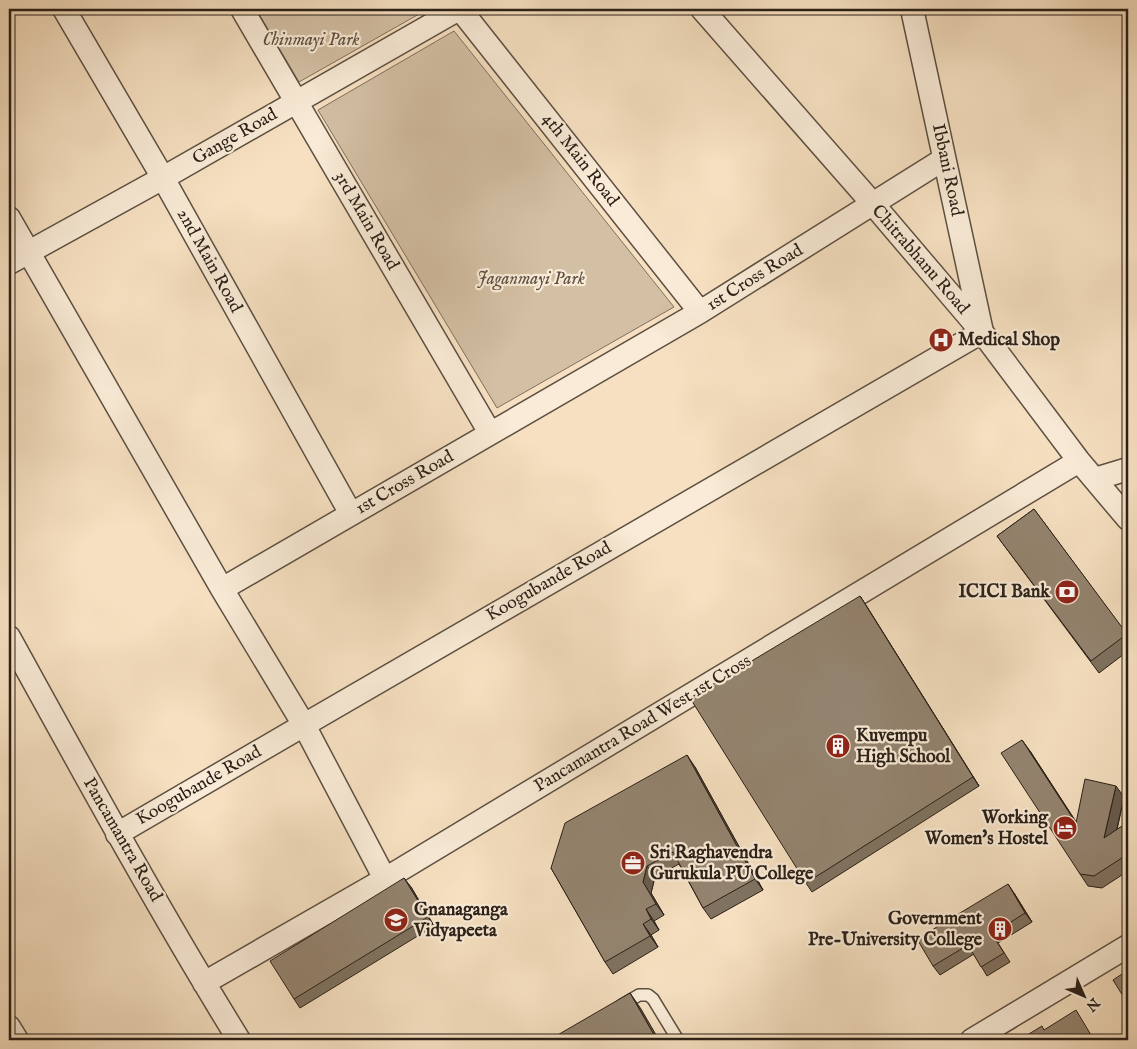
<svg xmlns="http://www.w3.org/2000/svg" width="1137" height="1049" font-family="'IM FELL English',serif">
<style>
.green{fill:#d3bfa4;stroke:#7e705e}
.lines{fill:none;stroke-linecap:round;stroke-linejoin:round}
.lane-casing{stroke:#5d5042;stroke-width:14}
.street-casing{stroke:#5d5042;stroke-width:25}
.lane{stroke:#f9ebd7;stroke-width:11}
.street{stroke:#f9ebd7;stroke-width:22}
.wall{fill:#7f7260;stroke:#2a2018}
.shaded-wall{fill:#685c4e;stroke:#2a2018}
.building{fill:#948470;stroke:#2a2018}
.labels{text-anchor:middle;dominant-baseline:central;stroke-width:4.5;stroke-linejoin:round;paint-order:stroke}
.park-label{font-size:18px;font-style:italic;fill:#5d5042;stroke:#f9ebd7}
.street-label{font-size:18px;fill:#2a2018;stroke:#f9ebd7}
.poi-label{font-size:18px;font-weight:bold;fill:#2a2018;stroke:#f9ebd7;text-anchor:start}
</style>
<rect width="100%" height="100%" fill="#f6e0c1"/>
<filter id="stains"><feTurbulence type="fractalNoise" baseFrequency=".004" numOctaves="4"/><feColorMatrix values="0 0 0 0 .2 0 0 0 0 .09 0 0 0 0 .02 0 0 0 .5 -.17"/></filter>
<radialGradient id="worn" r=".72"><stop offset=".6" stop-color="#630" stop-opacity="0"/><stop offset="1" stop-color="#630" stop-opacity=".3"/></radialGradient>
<!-- green -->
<path class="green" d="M 256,9 L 428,9 L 299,82 Z
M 454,31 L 674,307 L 497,408 L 318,110 Z"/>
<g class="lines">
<defs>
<path id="lane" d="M 622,1005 L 639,995 L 648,995 L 653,999 L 678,1040"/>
<path id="street" d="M 64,9 L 163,178 L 351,514
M 242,9 L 490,433
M 460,9 L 700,312
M 702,9 L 873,204 L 982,332 L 1079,461 L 1128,519
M 9,218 L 222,589 L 304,725 L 385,879
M 9,263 L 163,178 L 459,9
M 1095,479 L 1128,469
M 222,589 L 700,312 L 944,159
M 9,637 C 84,773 158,909 239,1040
M 117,834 L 304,725 L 982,332 L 912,9
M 204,983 L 385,879 L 1079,461
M 9,1027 L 17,1040
M 972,1040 L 1128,946"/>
</defs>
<!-- lane casing -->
<use href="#lane" class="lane-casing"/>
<!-- street casing -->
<use href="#street" class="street-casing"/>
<!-- lane -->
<use href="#lane" class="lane"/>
<!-- street -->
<use href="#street" class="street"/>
</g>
<!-- wall -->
<path class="wall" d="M 1034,509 L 1128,636 L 1128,651 L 1099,673 L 997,536 Z
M 860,596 L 979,786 L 812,892 L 806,883 Z
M 1030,751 L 1076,822 L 1124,797 L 1117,830 L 1128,822 L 1128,871 L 1102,888 L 1088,886 L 1080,874 Z
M 695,767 L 763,890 L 711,919 L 703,908 L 679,864 L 655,877 L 651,893 L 664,915 L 654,921 L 659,930 L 651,935 L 658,947 L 613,974 L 605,962 L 551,868 Z
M 411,887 L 434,926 L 300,1008 L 294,999 Z
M 1014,893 L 1032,922 L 998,943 L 1010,962 L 987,976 L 974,954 L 940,975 L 933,966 Z"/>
<!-- shaded-wall -->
<path class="shaded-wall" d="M 860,596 L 866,605 L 979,786 L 973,777 Z
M 1022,740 L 1030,751 L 1084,834 L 1076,823 Z
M 687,755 L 695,767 L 763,890 L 755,879 Z
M 1116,786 L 1124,797 L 1112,850 L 1104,838 Z
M 647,866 L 655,877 L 651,893 L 664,915 L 656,904 L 643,882 Z
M 404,878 L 411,887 L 434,926 L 428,917 Z
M 1008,884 L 1014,893 L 1032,922 L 1025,913 Z
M 646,909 L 654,921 L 659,930 L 651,919 Z
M 643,924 L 651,935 L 658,947 L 650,936 Z
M 630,993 L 641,1009 L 659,1040 L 657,1040 Z"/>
<!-- building -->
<path class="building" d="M 1034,509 L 1127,634 L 1091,661 L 997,536 Z
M 860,596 L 973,777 L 806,883 L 690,698 Z
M 1022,740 L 1076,823 L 1085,779 L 1116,786 L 1104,838 L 1128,822 L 1128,854 L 1094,876 L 1080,874 L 1001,753 Z
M 687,755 L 755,879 L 703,908 L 673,852 L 647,866 L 643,882 L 656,904 L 646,909 L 651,919 L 643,924 L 650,936 L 605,962 L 551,868 L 565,823 Z
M 404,878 L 428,917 L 294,999 L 270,961 Z
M 1008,884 L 1025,913 L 992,934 L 1004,953 L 981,967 L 968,945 L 933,966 L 917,939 Z
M 1128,970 L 1128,1004 L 1113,980 Z
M 630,993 L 657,1040 L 549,1040 Z
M 1076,1010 L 1094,1040 L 1019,1040 L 1042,1026 L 1044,1030 Z"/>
<!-- icons -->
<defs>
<symbol id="hospital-disc" viewBox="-11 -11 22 22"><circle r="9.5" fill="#8f2418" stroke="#f9ebd7"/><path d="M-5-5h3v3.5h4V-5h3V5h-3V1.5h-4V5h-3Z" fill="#fff"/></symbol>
<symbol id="bank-disc" viewBox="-11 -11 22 22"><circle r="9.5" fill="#8f2418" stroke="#f9ebd7"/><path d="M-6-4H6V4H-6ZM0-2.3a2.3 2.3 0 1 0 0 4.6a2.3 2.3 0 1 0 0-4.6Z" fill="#fff"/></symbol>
<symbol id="building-disc" viewBox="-11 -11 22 22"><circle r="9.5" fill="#8f2418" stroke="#f9ebd7"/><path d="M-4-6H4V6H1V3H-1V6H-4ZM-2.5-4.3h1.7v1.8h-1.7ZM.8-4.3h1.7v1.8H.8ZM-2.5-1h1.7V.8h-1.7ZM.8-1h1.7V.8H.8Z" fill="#fff"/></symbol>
<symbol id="hotel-disc" viewBox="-11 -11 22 22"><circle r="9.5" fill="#8f2418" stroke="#f9ebd7"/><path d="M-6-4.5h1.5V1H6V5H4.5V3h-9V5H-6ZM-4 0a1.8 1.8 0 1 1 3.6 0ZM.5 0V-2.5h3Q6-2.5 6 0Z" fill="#fff"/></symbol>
<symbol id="office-disc" viewBox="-11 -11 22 22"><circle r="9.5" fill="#8f2418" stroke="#f9ebd7"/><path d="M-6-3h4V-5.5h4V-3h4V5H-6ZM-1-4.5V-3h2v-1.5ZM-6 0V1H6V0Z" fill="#fff"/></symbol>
<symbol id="school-disc" viewBox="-11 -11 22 22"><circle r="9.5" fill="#8f2418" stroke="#f9ebd7"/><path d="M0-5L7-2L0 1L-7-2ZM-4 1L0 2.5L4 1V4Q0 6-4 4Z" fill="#fff"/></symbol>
</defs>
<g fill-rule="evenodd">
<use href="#hospital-disc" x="927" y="326" width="28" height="28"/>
<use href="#bank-disc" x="1053" y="578" width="28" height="28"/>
<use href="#building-disc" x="824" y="732" width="28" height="28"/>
<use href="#hotel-disc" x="1051" y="814" width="28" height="28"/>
<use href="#office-disc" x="619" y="849" width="28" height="28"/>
<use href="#school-disc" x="382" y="906" width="28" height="28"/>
<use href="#building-disc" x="986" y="915" width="28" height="28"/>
</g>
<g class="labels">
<!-- park labels -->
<g class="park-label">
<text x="311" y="40">Chinmayi Park</text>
<text x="531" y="279">Jaganmayi Park</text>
</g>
<!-- street labels -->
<g class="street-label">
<text transform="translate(235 137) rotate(-30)">Gange Road</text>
<text transform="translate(580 160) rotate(52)">4th Main Road</text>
<text transform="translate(947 170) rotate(78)">Ibbani Road</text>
<text transform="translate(366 221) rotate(60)">3rd Main Road</text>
<text transform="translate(920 260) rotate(49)">Chitrabhanu Road</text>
<text transform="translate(209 261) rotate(61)">2nd Main Road</text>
<text transform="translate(755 278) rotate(-32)">1st Cross Road</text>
<text transform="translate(405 483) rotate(-30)">1st Cross Road</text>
<text transform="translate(549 582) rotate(-30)">Koogubande Road</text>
<text transform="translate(643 724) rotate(-31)">Pancamantra Road West 1st Cross</text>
<text transform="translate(199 786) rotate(-30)">Koogubande Road</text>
<text transform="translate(122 840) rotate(60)">Pancamantra Road</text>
</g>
<!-- poi labels -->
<g class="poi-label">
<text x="958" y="340">Medical Shop</text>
<text x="1050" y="592" text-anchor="end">ICICI Bank</text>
<text x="856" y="736">Kuvempu<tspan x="856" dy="21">High School</tspan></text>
<text x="1048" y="818" text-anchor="end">Working<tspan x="1048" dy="21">Women's Hostel</tspan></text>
<text x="650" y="853">Sri Raghavendra<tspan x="650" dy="21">Gurukula PU College</tspan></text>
<text x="414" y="910">Gnanaganga<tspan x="414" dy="21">Vidyapeeta</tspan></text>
<text x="982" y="919" text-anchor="end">Government<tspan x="982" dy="21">Pre-University College</tspan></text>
</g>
</g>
<!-- margin -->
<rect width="1137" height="1049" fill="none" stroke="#f6e0c1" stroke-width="30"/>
<rect x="10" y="10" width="1117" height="1029" fill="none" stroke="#2a2018" stroke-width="2.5"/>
<rect x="15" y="15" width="1107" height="1019" fill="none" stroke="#2a2018"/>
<!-- north arrow -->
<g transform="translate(1084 996) rotate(135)" stroke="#f9ebd7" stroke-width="4" paint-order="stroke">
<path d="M0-4L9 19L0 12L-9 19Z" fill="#2a2018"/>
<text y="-8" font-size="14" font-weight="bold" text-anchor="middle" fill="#2a2018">N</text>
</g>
<rect width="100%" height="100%" filter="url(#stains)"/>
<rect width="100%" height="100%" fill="url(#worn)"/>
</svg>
